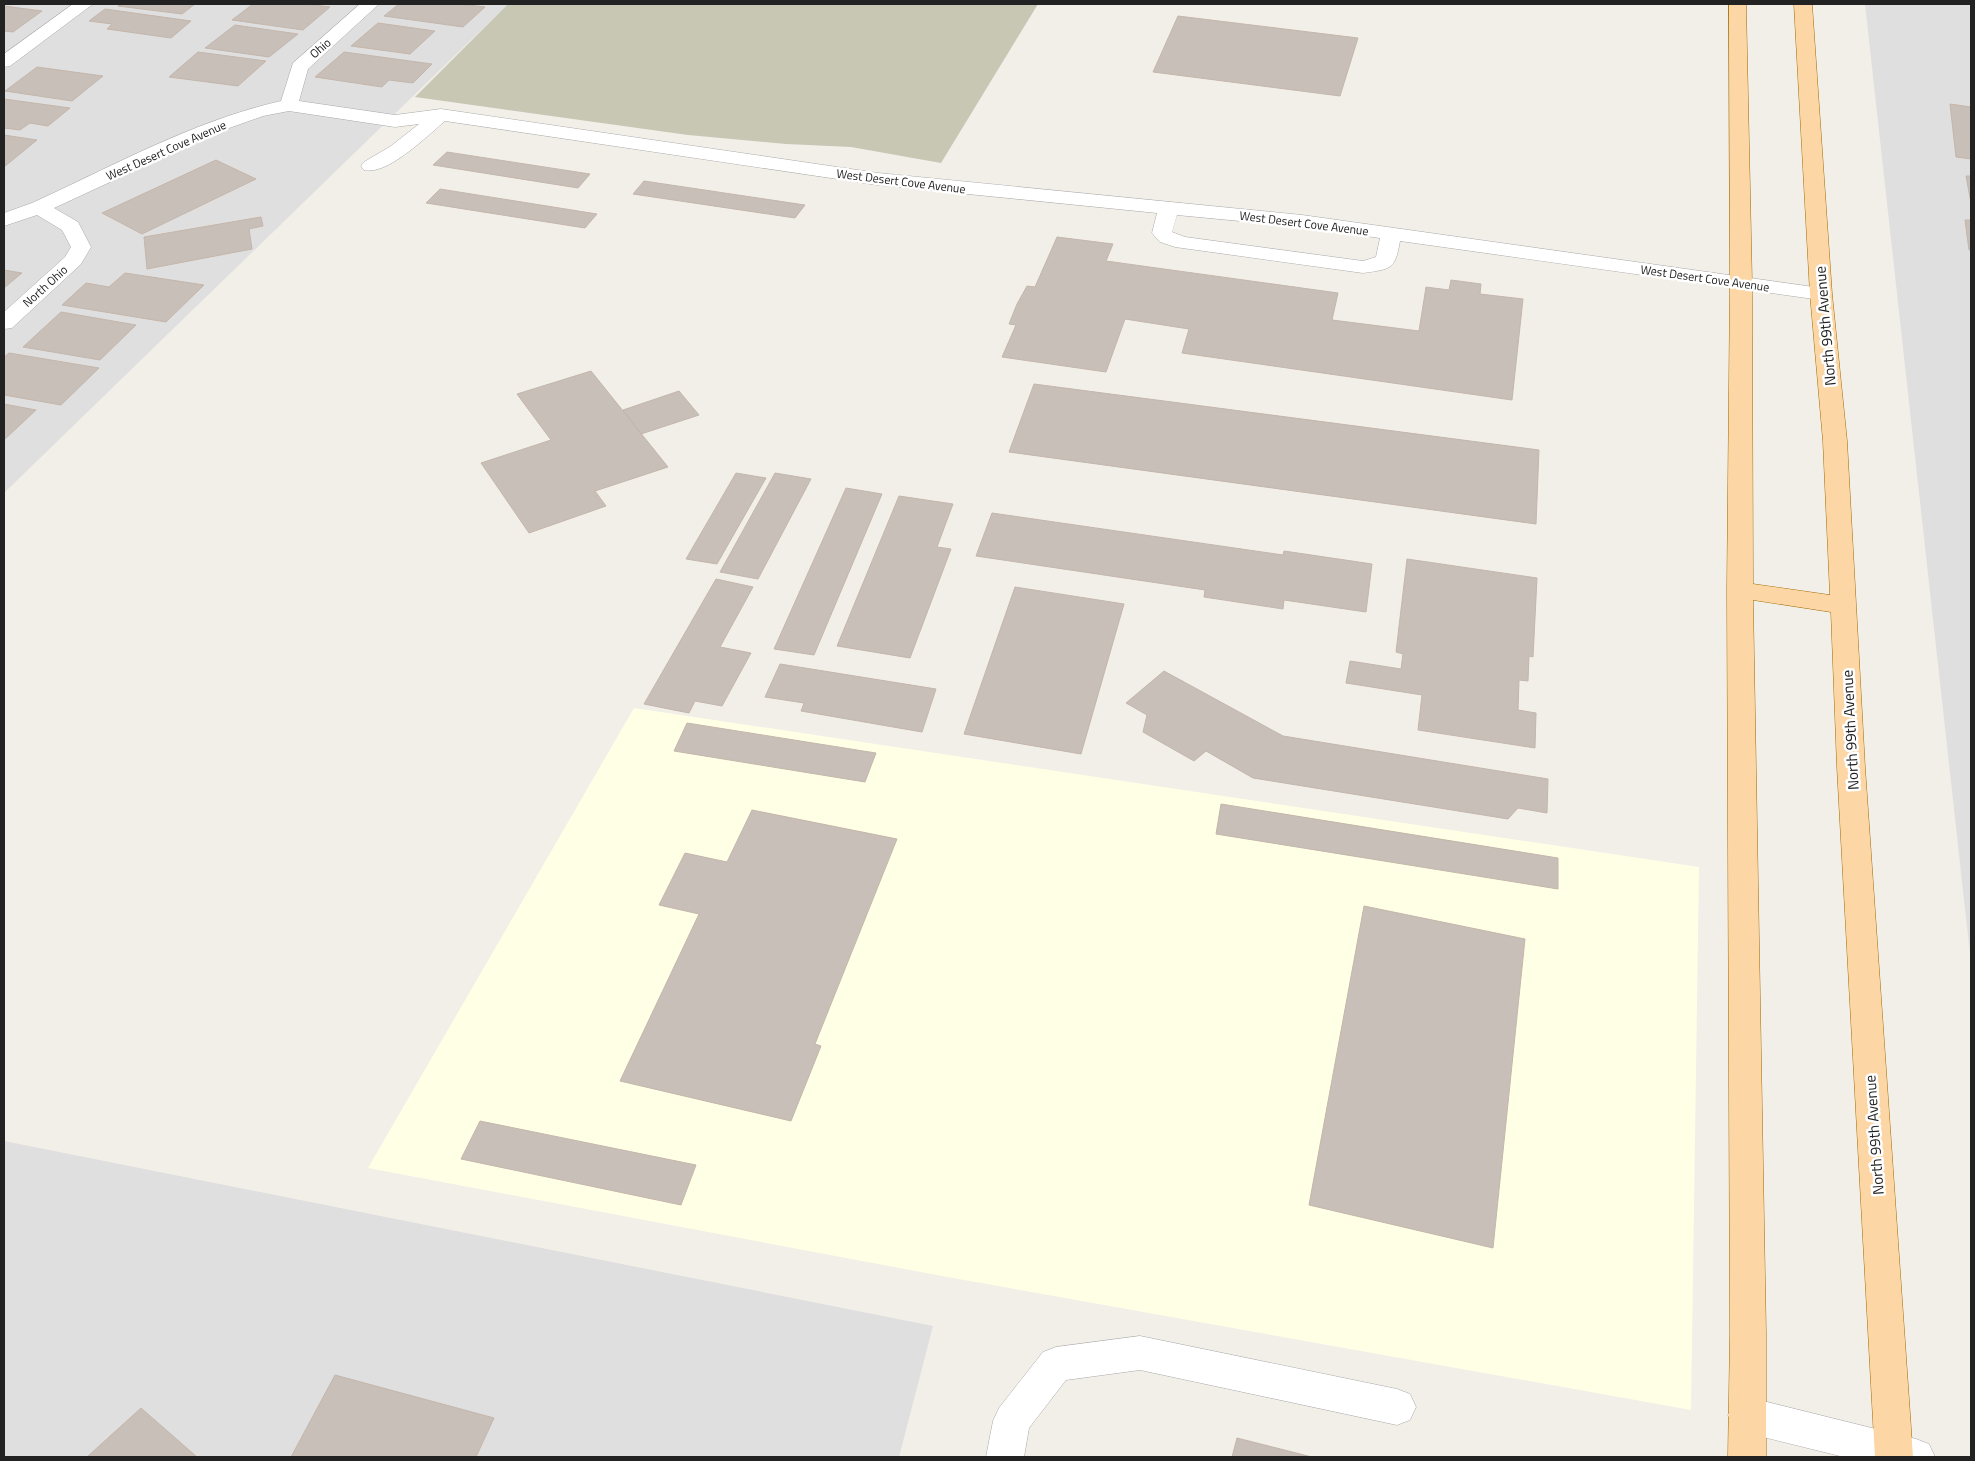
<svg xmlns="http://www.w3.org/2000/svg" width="1975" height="1461" font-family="'Titillium Web',sans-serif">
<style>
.residential{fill:#e0dfdf}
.education{fill:#ffffe5}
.construction{fill:#c7c7b4}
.building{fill:#c7bfb8;stroke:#c4b6ab}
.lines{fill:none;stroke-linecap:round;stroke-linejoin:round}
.minor-casing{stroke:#a9a9a9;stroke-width:1}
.major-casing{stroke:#a06b00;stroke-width:1}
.minor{fill:#fff;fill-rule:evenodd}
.major{fill:#fcd6a4;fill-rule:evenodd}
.labels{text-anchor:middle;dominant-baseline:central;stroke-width:5;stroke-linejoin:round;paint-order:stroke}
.far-street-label{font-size:12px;fill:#222;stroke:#fff}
.street-label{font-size:15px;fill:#222;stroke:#fff}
</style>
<rect width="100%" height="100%" fill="#f2efe9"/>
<!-- residential -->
<path class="residential" d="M 4,4 L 508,4 L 4,493 Z
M 1865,4 L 1971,4 L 1971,963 Z
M 4,1141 L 933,1326 L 899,1457 L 4,1457 Z"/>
<!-- education -->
<path class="education" d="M 634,708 L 1699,867 L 1691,1410 L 942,1276 L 368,1168 Z"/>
<!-- construction -->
<path class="construction" d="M 508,4 L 1038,4 L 941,163 L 851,147 L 786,144 L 688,135 L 415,97 Z"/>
<!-- building -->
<path class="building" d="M 121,4 L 195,4 L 182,14 L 118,6 Z
M 253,4 L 305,4 L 330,7 L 303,30 L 232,20 Z
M 399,4 L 460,4 L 485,7 L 463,27 L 384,16 Z
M 4,6 L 42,11 L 13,32 L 4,31 Z
M 105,9 L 191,21 L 171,38 L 107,29 L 112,24 L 89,21 Z
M 1178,16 L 1358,38 L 1340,96 L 1153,72 Z
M 378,23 L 435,31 L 410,54 L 351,46 Z
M 235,25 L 298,34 L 269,57 L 205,48 Z
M 198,52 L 266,61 L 238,86 L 169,77 Z
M 344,52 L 432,64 L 413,83 L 389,80 L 382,87 L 315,77 Z
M 37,67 L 103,76 L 72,101 L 5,91 Z
M 4,99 L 70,108 L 48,126 L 30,123 L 20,130 L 4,128 Z
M 1950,104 L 1971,107 L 1971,159 L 1956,157 Z
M 4,135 L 37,140 L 4,167 Z
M 447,152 L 590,174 L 578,188 L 433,165 Z
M 216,160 L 256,179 L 142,234 L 102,213 Z
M 1966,176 L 1971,176 L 1971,203 Z
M 644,181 L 805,205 L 795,218 L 633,194 Z
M 440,189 L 597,214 L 585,228 L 426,203 Z
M 261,217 L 263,226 L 249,229 L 252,249 L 147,269 L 144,237 Z
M 1965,220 L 1971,220 L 1971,250 L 1969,250 Z
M 1057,237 L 1113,244 L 1106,261 L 1338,293 L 1332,320 L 1419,331 L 1426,287 L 1449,290 L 1451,280 L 1481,284 L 1480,294 L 1523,299 L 1512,400 L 1182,353 L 1189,329 L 1125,319 L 1106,372 L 1002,357 L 1016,325 L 1009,324 L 1017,304 L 1027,286 L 1035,287 Z
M 4,270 L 22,273 L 4,288 Z
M 125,273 L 204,285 L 166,322 L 62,305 L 86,283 L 109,287 Z
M 61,312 L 136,325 L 100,360 L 23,347 Z
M 9,353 L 99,368 L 61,405 L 4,395 L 4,357 Z
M 591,371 L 668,467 L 595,491 L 606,506 L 529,533 L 481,463 L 551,440 L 517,394 Z
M 1034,384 L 1539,450 L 1536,524 L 1009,452 Z
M 679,391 L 699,415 L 641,434 L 623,410 Z
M 4,404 L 36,410 L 4,440 Z
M 736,473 L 766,478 L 717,564 L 686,559 Z
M 775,473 L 811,479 L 758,579 L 720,572 Z
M 846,488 L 882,494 L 814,655 L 774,649 Z
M 899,496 L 953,504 L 937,547 L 951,549 L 910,658 L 837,646 Z
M 992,513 L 1283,555 L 1284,551 L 1372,564 L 1366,612 L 1284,600 L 1283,609 L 1204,597 L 1205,590 L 976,556 Z
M 1407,559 L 1537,578 L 1533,657 L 1529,656 L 1528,681 L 1519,680 L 1518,710 L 1536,713 L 1535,748 L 1418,730 L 1422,695 L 1346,683 L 1350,661 L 1401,669 L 1403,654 L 1396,652 Z
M 716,579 L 753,587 L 720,647 L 751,653 L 722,706 L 695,701 L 689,713 L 644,704 Z
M 1015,587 L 1124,604 L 1081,754 L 964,734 Z
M 780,664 L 936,689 L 922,732 L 801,711 L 804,703 L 765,697 Z
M 1164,671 L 1283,736 L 1548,779 L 1547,813 L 1518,808 L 1508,819 L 1253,778 L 1206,751 L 1194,761 L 1143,732 L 1147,715 L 1126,703 Z
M 687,723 L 876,753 L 865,782 L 674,751 Z
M 1221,804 L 1558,858 L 1558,889 L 1216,834 Z
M 752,810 L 897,839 L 815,1044 L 821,1046 L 791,1121 L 620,1081 L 699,914 L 659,905 L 685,853 L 727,862 Z
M 1364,906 L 1525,939 L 1493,1248 L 1309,1205 Z
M 480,1121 L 696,1165 L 681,1205 L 461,1159 Z
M 335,1375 L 494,1418 L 476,1457 L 291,1457 Z
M 141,1408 L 197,1457 L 87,1457 Z
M 1237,1438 L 1312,1457 L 1232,1457 Z"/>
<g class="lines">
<defs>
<path id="minor" d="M 73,4 L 93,4 L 10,66 L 4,67 L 4,54 Z
M 360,4 L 379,4 L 308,69 L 299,101 L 395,115 L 441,109 L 878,173 L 1302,215 L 1821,288 L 1829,289 L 1832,294 L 1829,299 L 1821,300 L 1400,241 C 1395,270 1391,269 1363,273 L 1175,247 L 1160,242 L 1152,233 L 1157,213 L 878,185 L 445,121 C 427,136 387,176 364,170 L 361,166 L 364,162 L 391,146 L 419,124 L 395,127 L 289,111 L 263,116 L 218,132 L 54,208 L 78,222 L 91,247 L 81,264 L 12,328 L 4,329 L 4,312 L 65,257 L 71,247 L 62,230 L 37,215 L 4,226 L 4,213 L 32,203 C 113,166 193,121 281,101 L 293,63 ZM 1177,215 L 1302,227 L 1380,238 L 1376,257 L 1363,261 L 1185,237 L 1172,232 Z
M 1140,1336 L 1397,1389 L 1410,1394 L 1416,1407 L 1410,1420 L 1397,1425 L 1140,1370 L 1066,1380 L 1029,1428 L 1024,1457 L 986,1457 L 993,1421 L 999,1408 L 1043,1352 L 1056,1347 Z
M 1747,1397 L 1916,1439 L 1929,1444 L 1935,1457 L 1844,1457 L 1747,1433 L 1734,1428 L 1728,1415 L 1734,1402 Z"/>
<path id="major" d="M 1729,4 L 1746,4 L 1752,283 L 1753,584 L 1830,595 L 1823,441 L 1810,294 L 1794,4 L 1812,4 L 1832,294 L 1847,441 L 1865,767 L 1913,1457 L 1875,1457 L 1837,767 L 1831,612 L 1753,600 L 1766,1334 L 1766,1457 L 1728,1457 L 1730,1334 L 1727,590 L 1730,283 Z"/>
</defs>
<!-- minor casing -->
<use href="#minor" class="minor-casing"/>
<!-- major casing -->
<use href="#major" class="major-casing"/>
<!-- minor -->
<use href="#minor" class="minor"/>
<!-- major -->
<use href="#major" class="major"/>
</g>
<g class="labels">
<!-- far-street labels -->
<g class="far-street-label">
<text transform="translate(320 48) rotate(-41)">Ohio</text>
<text transform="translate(166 150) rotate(-24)">West Desert Cove Avenue</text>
<text transform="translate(901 181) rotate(7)">West Desert Cove Avenue</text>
<text transform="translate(1304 223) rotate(7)">West Desert Cove Avenue</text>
<text transform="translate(1705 278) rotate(8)">West Desert Cove Avenue</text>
<text transform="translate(45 286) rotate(-42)">North Ohio</text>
</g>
<!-- street labels -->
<g class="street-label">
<text transform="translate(1825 326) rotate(-95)">North 99th Avenue</text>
<text transform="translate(1850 730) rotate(-93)">North 99th Avenue</text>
<text transform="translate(1874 1135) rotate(-94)">North 99th Avenue</text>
</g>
</g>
<!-- border -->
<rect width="1975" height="1461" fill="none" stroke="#222222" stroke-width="10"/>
</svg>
